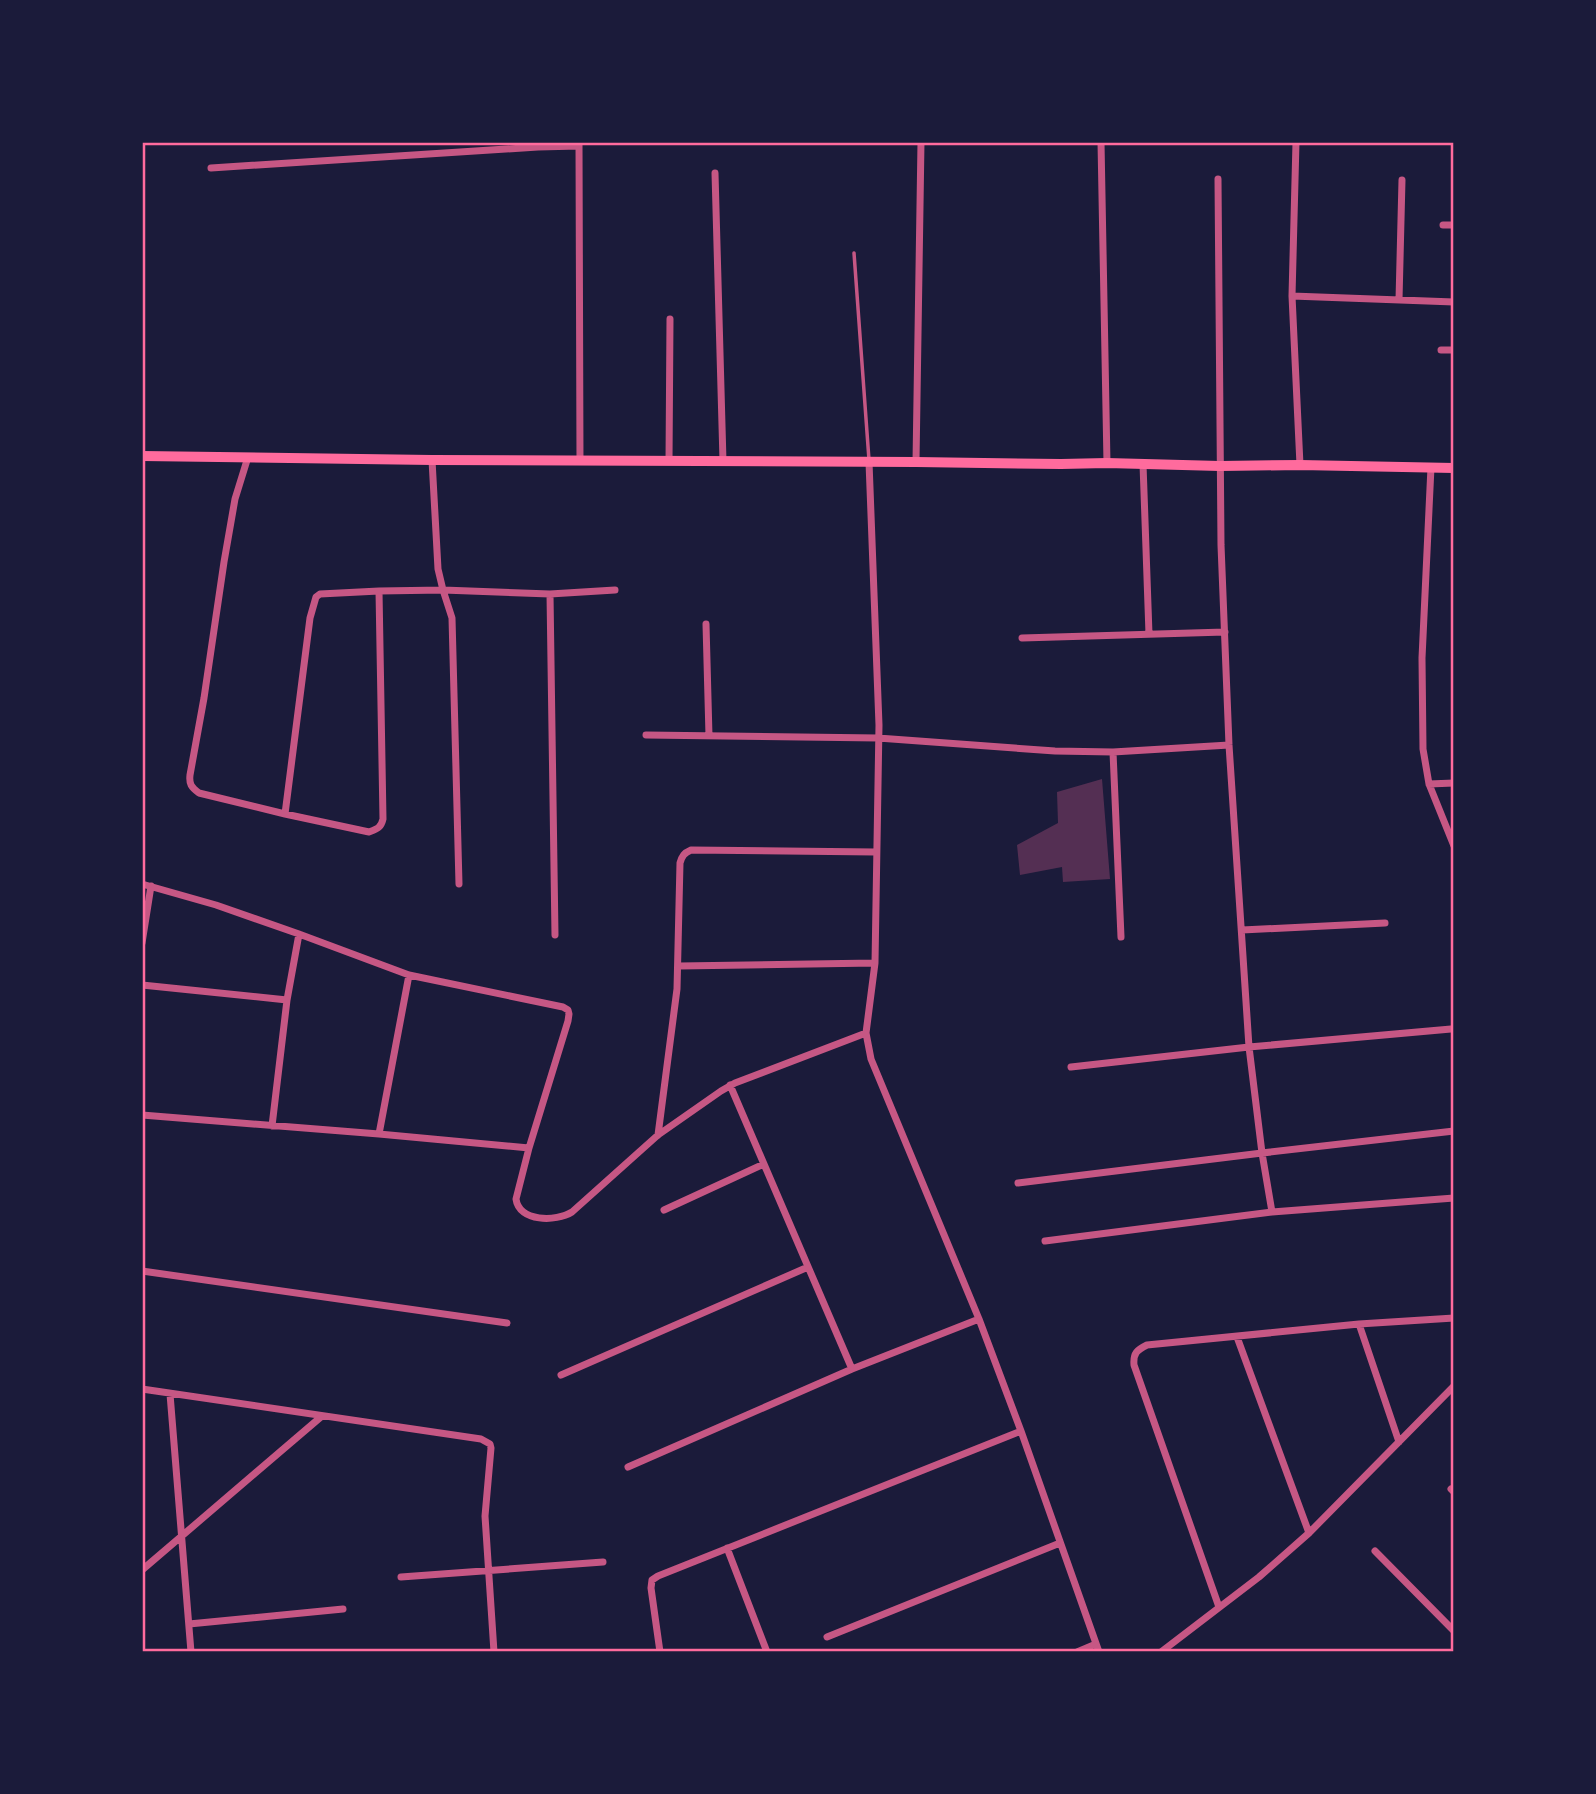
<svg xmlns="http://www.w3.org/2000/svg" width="1596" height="1794" font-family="Mulish,sans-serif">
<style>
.building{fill:#542f53}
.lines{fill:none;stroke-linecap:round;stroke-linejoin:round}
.service{stroke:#c65784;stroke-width:3.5}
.minor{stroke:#c65784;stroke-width:7}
.secondary{stroke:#ff6b9d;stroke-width:10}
.neatline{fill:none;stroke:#ff6b9d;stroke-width:2.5}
</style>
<rect width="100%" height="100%" fill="#1b1b3a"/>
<!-- building -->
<path class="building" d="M 1102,779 L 1110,879 L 1063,882 L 1062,867 L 1020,875 L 1017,845 L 1058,823 L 1057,792 Z"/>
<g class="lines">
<!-- service -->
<path class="service" d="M 854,253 L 869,460"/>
<!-- minor -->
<path class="minor" d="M 579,142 L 580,461
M 1101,142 L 1107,463
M 1296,142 L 1292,296 L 1300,465
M 211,168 L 538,147 L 579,146
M 715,173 L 723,461
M 1218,179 L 1221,545 L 1229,745 L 1249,1047 L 1262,1153 L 1272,1212
M 1443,225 L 1454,225
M 1292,296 L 1454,302
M 1399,300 L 1402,180
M 1441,350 L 1454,350
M 248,457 L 235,499 L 224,562 L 204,698 L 190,775 C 189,784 191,787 199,793 L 285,814 L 369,832 C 377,829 381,828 383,819 L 379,591
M 432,460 L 438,569 L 443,590 L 452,618 L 459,884
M 669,461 L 670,319
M 869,462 L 879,725 L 875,963 L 866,1033 L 871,1059 L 979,1319 L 1021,1431 L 1099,1652
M 916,462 L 921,142
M 1143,464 L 1149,634
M 1431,467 L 1422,658 L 1423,749 L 1429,784 L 1454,846
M 550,594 L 555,935
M 706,624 L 709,736
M 1022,638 L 1225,632
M 646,735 L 878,738 L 1055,751 L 1113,752 L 1229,745
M 1113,752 L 1121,937
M 1429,784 L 1454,783
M 285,814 L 310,618 L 316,597 L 320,594 L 379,591 L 443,590 L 550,594 L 615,590
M 142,884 L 216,905 L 299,934 L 409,975 L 563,1007 L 568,1010 L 569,1014 L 568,1021 L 529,1148
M 1242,930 L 1385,923
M 142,943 L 151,886
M 679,966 L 875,963
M 142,985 L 287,1000
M 1071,1067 L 1249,1047 L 1451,1029
M 730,1085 L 852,1369
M 142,1115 L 379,1134 L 529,1148 L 516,1199 C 519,1222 556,1222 572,1212 L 658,1135 L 721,1091 L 735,1083 L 866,1033
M 272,1126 L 287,1000 L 299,934
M 379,1134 L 409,975
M 658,1135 L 677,989 L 680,863 C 682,856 684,853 691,850 L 875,852
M 1018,1183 L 1262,1153 L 1454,1131
M 664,1210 L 764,1164
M 1045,1241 L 1272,1212 L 1454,1198
M 142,1271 L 507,1323
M 1359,1324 L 1399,1442
M 1237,1337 L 1309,1533
M 561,1375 L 808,1267
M 142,1389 L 481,1439 L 490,1444 L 491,1448 L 485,1516 L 494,1652
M 170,1394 L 191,1652
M 628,1467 L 852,1369 L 979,1319
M 1451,1489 L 1454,1492
M 727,1548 L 767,1652
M 1375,1551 L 1454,1631
M 142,1570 L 322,1416
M 401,1577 L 603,1562
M 1219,1607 L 1134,1365 C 1133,1353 1137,1350 1147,1345 L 1359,1324 L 1454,1318
M 189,1624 L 343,1609
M 827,1637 L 1060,1543
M 660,1652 L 651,1588 L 652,1580 L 658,1576 L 1021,1431
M 1077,1652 L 1096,1644
M 1161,1652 L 1259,1577 L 1309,1533 L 1454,1386"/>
<!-- secondary -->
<path class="secondary" d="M 142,456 L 432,460 L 916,462 L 1061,464 L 1107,463 L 1220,466 L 1300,465 L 1454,468"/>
</g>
<!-- border -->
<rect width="1596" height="1794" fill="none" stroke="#1b1b3a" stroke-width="287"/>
<rect x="144" y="144" width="1308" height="1506" class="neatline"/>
</svg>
